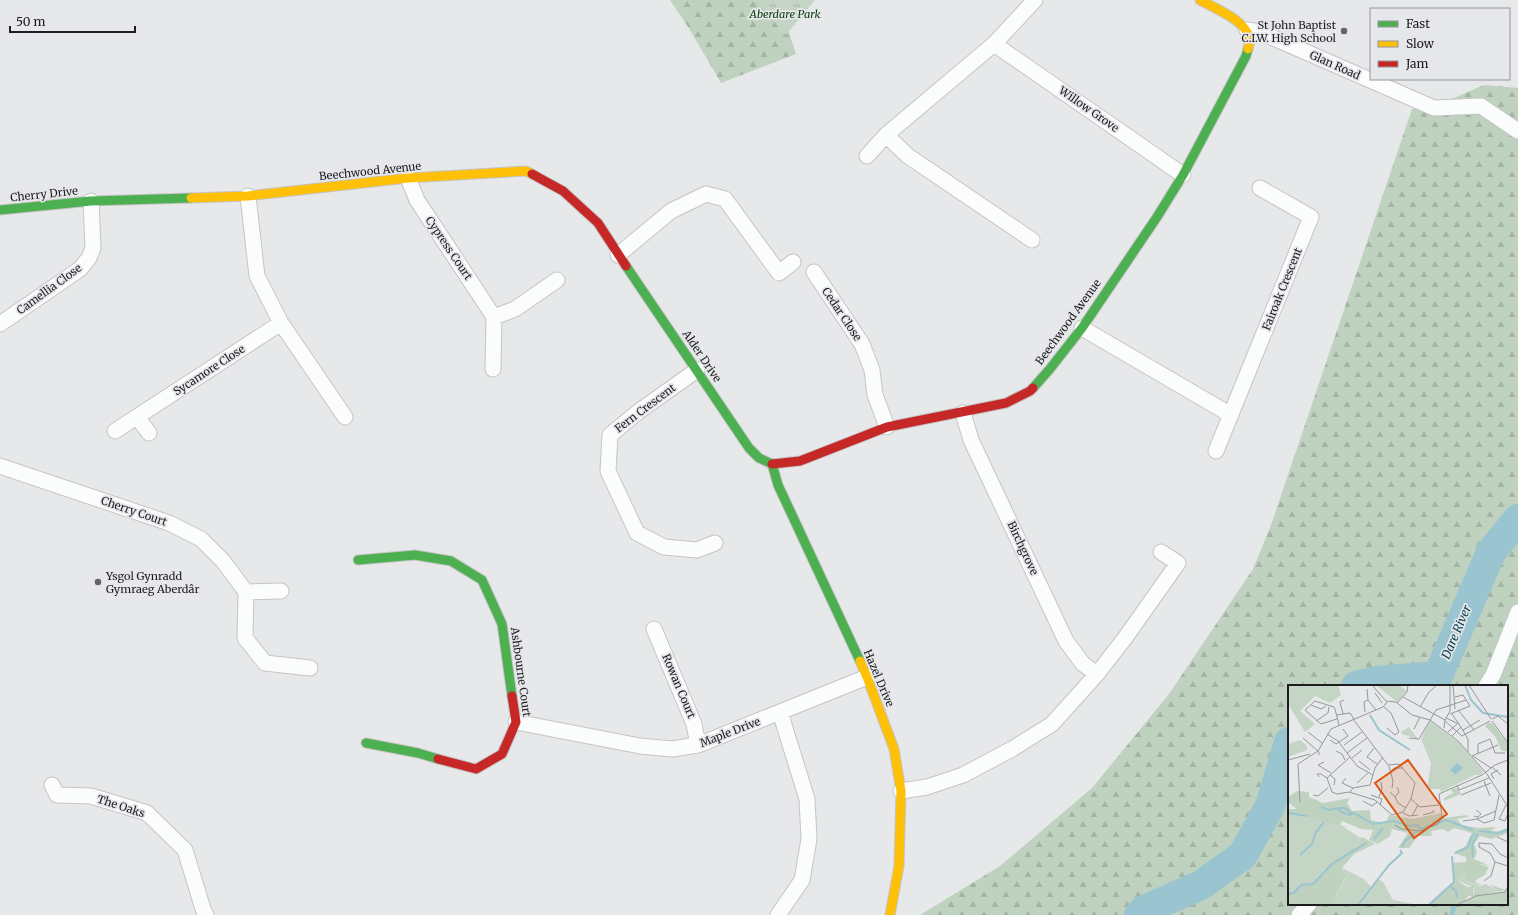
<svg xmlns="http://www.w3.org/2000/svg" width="1518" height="915" font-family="Merriweather,serif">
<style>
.forest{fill:url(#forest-firs);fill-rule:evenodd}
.park{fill:url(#park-tufts)}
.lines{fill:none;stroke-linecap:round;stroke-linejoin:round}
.stream{stroke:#9ac4cf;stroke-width:5}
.river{stroke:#9ac4cf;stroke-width:30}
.street-casing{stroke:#c4c5c6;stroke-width:17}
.fast-casing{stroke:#c4c5c6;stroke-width:11}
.slow-casing{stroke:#c4c5c6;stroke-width:11}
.jam-casing{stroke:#c4c5c6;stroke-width:11}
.street{stroke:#fbfcfc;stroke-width:15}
.fast{stroke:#4caf50;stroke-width:9}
.slow{stroke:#ffc107;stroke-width:9}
.jam{stroke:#c62828;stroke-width:9}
.poi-dot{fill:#646466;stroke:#e6e7eb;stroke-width:1.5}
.labels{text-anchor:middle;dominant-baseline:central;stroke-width:3.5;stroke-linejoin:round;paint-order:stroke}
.park-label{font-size:11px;font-style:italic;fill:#053905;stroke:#e6e7eb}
.poi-label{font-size:11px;fill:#1d1d1f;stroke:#e6e7eb;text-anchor:end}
.street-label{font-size:11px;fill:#1d1d1f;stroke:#e6e7eb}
.water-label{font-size:12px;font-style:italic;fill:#0d424e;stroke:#e6e7eb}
.inset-river{fill:none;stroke:#9ac4cf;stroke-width:2}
.inset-road{fill:none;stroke:#969799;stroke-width:1}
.view{fill:#de560d;fill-opacity:0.15;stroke:#de560d;stroke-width:2}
.inset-edge{fill:none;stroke:#1d1d1f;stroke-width:2}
</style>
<defs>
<pattern id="forest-firs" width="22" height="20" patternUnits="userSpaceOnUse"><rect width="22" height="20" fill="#bfd2bf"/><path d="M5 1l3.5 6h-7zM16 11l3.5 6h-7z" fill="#a4b4a4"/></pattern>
<pattern id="park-tufts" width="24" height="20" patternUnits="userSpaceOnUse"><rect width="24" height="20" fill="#c4d4c5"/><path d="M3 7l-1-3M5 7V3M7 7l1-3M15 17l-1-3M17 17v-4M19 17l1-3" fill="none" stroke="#a8b6a9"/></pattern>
</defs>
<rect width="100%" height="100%" fill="#e7e8ea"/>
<!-- forest -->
<path class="forest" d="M 670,0 L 802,0 L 785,20 L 796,54 L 721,83 L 690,30 Z
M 1484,85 L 1518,88 L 1518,915 L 920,915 L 1000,866 L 1092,788 L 1169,694 L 1253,569 L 1271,525 L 1412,109 L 1454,98 ZM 1289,686 L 1507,686 L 1507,904 L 1289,904 Z"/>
<!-- park -->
<path class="park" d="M 758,0 L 815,0 L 785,36 Z"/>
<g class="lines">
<!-- stream -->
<path class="stream" d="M 1452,915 L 1454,904"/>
<!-- river -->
<path class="river" d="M 1356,686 L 1376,681 L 1438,676 L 1491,552 L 1518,519
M 1139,915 L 1144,910 L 1201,885 L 1243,855 L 1270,806 L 1289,742"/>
<defs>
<path id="street" d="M 1247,30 L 1260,32 L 1434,108 L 1481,106 L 1518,131
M 994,44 L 1183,175
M 886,135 L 908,156 L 1032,240
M 867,156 L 886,135 L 994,44 L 1035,0
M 408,178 L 417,200 L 494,317 L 493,369
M 248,196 L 257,276 L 281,323 L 345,417
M 618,255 L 671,211 L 706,194 L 725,199 L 779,273 L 793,262
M 814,272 L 862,344 L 872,370 L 875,395 L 887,427
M 494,317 L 515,309 L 557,280
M 0,324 L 80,269 L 89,258 L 93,248 L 91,201
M 1082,328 L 1231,415
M 697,370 L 638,412 L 610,435 L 608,471 L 637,533 L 664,547 L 697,550 L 715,543
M 963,413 L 971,440 L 1066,641 L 1083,664 L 1097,674
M 137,417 L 149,433
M 115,431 L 281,323
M 1216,451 L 1311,217 L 1260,188
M 0,466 L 169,523 L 201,539 L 223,561 L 246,592 L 245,638 L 265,663 L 310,668
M 246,592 L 281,591
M 654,629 L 694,724 L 698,745
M 1486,686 L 1493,675 L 1518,612
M 516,722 L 640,746 L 672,749 L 698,745 L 867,677
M 52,785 L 57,795 L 91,796 L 147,813 L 185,850 L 203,909 L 206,915
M 901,791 L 927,787 L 963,775 L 1012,749 L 1052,724 L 1097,674 L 1125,638 L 1178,563 L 1161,552
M 778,915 L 802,880 L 809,839 L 807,799 L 780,712
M 1299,915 L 1309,904"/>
<path id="fast" d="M 0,210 L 91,201 L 191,198
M 626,266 L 749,448 L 759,458 L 772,464
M 1033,388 L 1049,370 L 1082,328 L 1157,217 L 1183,175 L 1246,56 L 1248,49
M 772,464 L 778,485 L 860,661
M 358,560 L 415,555 L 451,561 L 482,580 L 502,624 L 512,696
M 366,743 L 418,753 L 438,759"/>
<path id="slow" d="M 1200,0 C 1214,8 1245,20 1249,37 C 1250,41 1249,45 1248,49
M 191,198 L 248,196 L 408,178 L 526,171 L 532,174
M 860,661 L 867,677 L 894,749 L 901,791 L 899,866 L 890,915"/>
<path id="jam" d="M 532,174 L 563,191 L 598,223 L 626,266
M 772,464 L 800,461 L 887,427 L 1006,403 L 1030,391 L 1033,388
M 438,759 L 476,769 L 502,754 L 516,722 L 512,696"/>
</defs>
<!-- street casing -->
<use href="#street" class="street-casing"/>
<!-- fast casing -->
<use href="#fast" class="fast-casing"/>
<!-- slow casing -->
<use href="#slow" class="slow-casing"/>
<!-- jam casing -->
<use href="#jam" class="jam-casing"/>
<!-- street -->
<use href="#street" class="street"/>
<!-- fast -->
<use href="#fast" class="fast"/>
<!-- slow -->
<use href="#slow" class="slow"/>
<!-- jam -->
<use href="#jam" class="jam"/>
</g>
<!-- markers -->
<g class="poi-dot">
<circle cx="1344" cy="31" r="4"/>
<circle cx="98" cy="582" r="4"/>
</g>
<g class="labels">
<!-- park labels -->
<g class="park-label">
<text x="785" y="14">Aberdare Park</text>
</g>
<!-- poi labels -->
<g class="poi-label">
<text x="1336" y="25">St John Baptist<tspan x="1336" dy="13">C.I.W. High School</tspan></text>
<text x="106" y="576" text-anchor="start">Ysgol Gynradd<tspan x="106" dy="13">Gymraeg Aberdâr</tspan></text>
</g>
<!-- street labels -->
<g class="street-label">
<text transform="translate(1335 65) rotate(24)">Glan Road</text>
<text transform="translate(1089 109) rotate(35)">Willow Grove</text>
<text transform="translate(370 171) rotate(-6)">Beechwood Avenue</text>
<text transform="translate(44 194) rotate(-6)">Cherry Drive</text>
<text transform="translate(449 248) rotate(56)">Cypress Court</text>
<text transform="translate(49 289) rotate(-36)">Camellia Close</text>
<text transform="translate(1282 289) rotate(-68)">Fairoak Crescent</text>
<text transform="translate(842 314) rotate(56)">Cedar Close</text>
<text transform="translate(1068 322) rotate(-54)">Beechwood Avenue</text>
<text transform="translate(702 356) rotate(56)">Alder Drive</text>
<text transform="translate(209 370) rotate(-33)">Sycamore Close</text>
<text transform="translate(645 408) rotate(-37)">Fern Crescent</text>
<text transform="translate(134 511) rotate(19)">Cherry Court</text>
<text transform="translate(1023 548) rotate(65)">Birchgrove</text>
<text transform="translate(521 672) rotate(82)">Ashbourne Court</text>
<text transform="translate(879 678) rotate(67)">Hazel Drive</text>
<text transform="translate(679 686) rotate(67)">Rowan Court</text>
<text transform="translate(730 732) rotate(-21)">Maple Drive</text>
<text transform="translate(121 806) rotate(18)">The Oaks</text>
</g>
<!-- water labels -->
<g class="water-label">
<text transform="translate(1456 632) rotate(-67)">Dare River</text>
</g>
</g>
<!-- overview -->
<g transform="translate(1288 685)">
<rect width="220" height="220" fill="#e7e8ea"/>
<path d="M 0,0 L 50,0 L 53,10 L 42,18 L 27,11 L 12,26 L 27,39 L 17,47 L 0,19 ZM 54,183 L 76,194 L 83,202 L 90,194 L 95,197 L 105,215 L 130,220 L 43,220 L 58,193 L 54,189 ZM 176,186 L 178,196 L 192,201 L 198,199 L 209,206 L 185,211 L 186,203 L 169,195 ZM 201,210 L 220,218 L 220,220 L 204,220 L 210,219 L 185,214 Z" fill="#c4d4c5"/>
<path d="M 200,38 L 204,38 L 220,59 L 220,67 L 213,65 L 207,51 L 197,41 ZM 170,103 L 173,109 L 156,116 L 156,113 L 165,108 L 163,104 ZM 9,106 L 21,107 L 21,112 L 35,118 L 62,113 L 59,118 L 64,126 L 82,125 L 83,135 L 95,138 L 98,137 L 101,130 L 125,134 L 152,128 L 156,133 L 179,130 L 180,132 L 169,134 L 174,140 L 190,143 L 208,142 L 203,146 L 208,147 L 220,143 L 220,148 L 203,154 L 192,151 L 186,159 L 189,167 L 186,174 L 200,180 L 191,179 L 201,182 L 197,190 L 188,195 L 187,197 L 195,201 L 178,196 L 176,186 L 169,195 L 179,202 L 185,202 L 185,210 L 209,206 L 202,200 L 218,205 L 184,212 L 181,210 L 176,216 L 166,220 L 139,220 L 166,196 L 164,178 L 178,177 L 178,172 L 165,168 L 177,162 L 184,148 L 166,143 L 160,147 L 154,144 L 143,146 L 144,151 L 130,151 L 121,163 L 110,163 L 120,148 L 104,144 L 102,151 L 90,159 L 81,155 L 85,145 L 73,144 L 54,136 L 52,140 L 57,142 L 50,155 L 0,127 L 1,124 L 9,124 L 0,117 L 0,112 ZM 74,152 L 87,159 L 66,169 L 54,183 L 54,189 L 58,192 L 43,220 L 0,220 L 0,208 ZM 220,206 L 220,218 L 201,210 L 185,214 L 211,219 L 170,220 L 185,212 Z" fill="#bfd2bf"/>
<path d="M 88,0 L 111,0 L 119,6 L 109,17 Z" fill="#c4d4c5"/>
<path d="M 142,36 L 171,58 L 195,86 L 193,90 L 187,90 L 153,107 L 152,104 L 139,104 L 143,78 L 133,54 ZM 169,78 L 173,84 L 167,90 L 163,87 L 163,84 ZM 0,127 L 54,141 L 74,154 L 78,159 L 63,165 L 44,178 L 26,198 L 13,201 L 0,209 Z" fill="#c4d4c5" fill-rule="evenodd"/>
<path d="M 121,42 L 130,54 L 114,49 L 113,47 ZM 12,55 L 19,61 L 19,65 L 0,72 L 0,59 Z" fill="#c4d4c5"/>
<path d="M 169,78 L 175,83 L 167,90 L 162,85 Z" fill="#9ac4cf"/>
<path class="inset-river" d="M 177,0 L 183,15 L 195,28 L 220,32M 82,30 L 91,45 L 122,65M 33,122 L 41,125 L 50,123 L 53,127 L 62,130 L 66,128 L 85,139 L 105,136 L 121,141 L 129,140 L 133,144 L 158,135 L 185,145M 50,123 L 57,123 L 64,129M 0,128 L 19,131M 191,146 L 211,148 L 220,144M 86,154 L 95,143M 114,162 L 117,156 L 127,148M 167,168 L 180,162 L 184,151 L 187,149M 12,170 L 24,159 L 28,147 L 36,137M 185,173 L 184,160 L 190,148M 163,202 L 168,206 L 169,213M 0,209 L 6,208 L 13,200 L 25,199 L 44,179 L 78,158M 70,220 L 101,180 L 114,168 L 112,165M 141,220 L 166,197 L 164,171"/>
<path class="inset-road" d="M 84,0 L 98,16 L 108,17 L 124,30 L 142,35 L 170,56 L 199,89 L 220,122M 165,0 L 167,24M 181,0 L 203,34M 79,4 L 80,15 L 88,25M 87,8 L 94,18M 115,12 L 157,35M 109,18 L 119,7 L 120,0M 23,20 L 33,24 L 38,21M 96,22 L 103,28 L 111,47 L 107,50 L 99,43M 132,22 L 141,7 L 149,0M 171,26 L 186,45M 77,27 L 76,17 L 80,15M 55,29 L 52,17 L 56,15M 162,29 L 182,21 L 175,10 L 167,12M 164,29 L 171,39M 49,30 L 62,28 L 66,34M 158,33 L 171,39 L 180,54 L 180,67M 49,34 L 33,39 L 17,25 L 27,16 L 46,22 L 47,24 L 51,40M 204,34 L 210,31 L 220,39M 28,36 L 40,28 L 41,22M 157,36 L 174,51 L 202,36M 204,36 L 220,58M 156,43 L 157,35 L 162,26 L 162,0M 126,44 L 132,32M 175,45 L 192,35M 20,47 L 34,58M 160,47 L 169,39M 39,49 L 50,56 L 69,81 L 85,90M 164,51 L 173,42M 15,53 L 31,67 L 31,70M 121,53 L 131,54 L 148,25 L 178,15M 42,55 L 48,59 L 60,51 L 55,44M 56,60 L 74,47M 86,63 L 79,72 L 89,79M 30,66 L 43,44 L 95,22 L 99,17M 48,66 L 54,69 L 57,75M 59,68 L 79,53M 190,68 L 190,59 L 202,54 L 207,68 L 217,68M 184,71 L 210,60M 185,71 L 203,83M 62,72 L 39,93 L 44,107 L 49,109 L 61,107 L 87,115 L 104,130 L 115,127 L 123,114 L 127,98 L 111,79 L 100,80 L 65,34M 64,73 L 74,65M 0,75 L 22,69M 71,76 L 82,85M 36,77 L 30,80 L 43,88M 101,81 L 105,96 L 104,103M 204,82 L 213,90M 104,86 L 106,83 L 115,83M 42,90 L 47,94 L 46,100M 31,92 L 29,89 L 33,89 L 39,93M 58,93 L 54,98 L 65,103M 206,94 L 203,89 L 210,85M 196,96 L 202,111M 69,98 L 80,88M 169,100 L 171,105 L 201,93M 62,107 L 65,103 L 82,100 L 87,83 L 95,72M 102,107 L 107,112 L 111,107 L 109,102M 25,110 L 30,111 L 40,103M 83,110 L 94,114 L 92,120M 173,110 L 203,98M 91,112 L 94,103 L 93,97M 107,112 L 110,118 L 118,123M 123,114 L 132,122 L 151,120M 75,116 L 84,121 L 89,117M 12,117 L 10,79 L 30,66M 218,120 L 211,134 L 217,136 L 220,128M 115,128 L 121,131 L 130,130M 135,130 L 146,127 L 145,125M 124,131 L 130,120M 186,131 L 190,132 L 193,129 L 188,125M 189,134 L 196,138 L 206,135 L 211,110M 175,136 L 189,134 L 208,126M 107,140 L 114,144 L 132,146 L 150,139 L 154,132 L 151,109 L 194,90 L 207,80 L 220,75M 209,152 L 220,157M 220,173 L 212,169 L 204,159 L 191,158 L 191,162 L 202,168 L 207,177 L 220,181M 196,196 L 203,191 L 207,177M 168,220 L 188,211 L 217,207 L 220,201"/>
<path class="view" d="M 120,75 L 159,129 L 126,153 L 87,98 Z"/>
<rect width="220" height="220" class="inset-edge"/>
</g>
<!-- legend -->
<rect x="1370" y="8" width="140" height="72" fill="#e6e7eb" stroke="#969699"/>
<rect x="1378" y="21" width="20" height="6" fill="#4caf50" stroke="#969699"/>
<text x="1406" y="28" font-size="12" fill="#1d1d1f">Fast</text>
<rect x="1378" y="41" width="20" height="6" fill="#ffc107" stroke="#969699"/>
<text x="1406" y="48" font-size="12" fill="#1d1d1f">Slow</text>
<rect x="1378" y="61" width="20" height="6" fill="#c62828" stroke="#969699"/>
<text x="1406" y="68" font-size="12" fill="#1d1d1f">Jam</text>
<!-- scale -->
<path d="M10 26v6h125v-6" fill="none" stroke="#1d1d1f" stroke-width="2"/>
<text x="16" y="26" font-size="12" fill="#1d1d1f" stroke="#e6e7eb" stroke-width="3" paint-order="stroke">50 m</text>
</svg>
